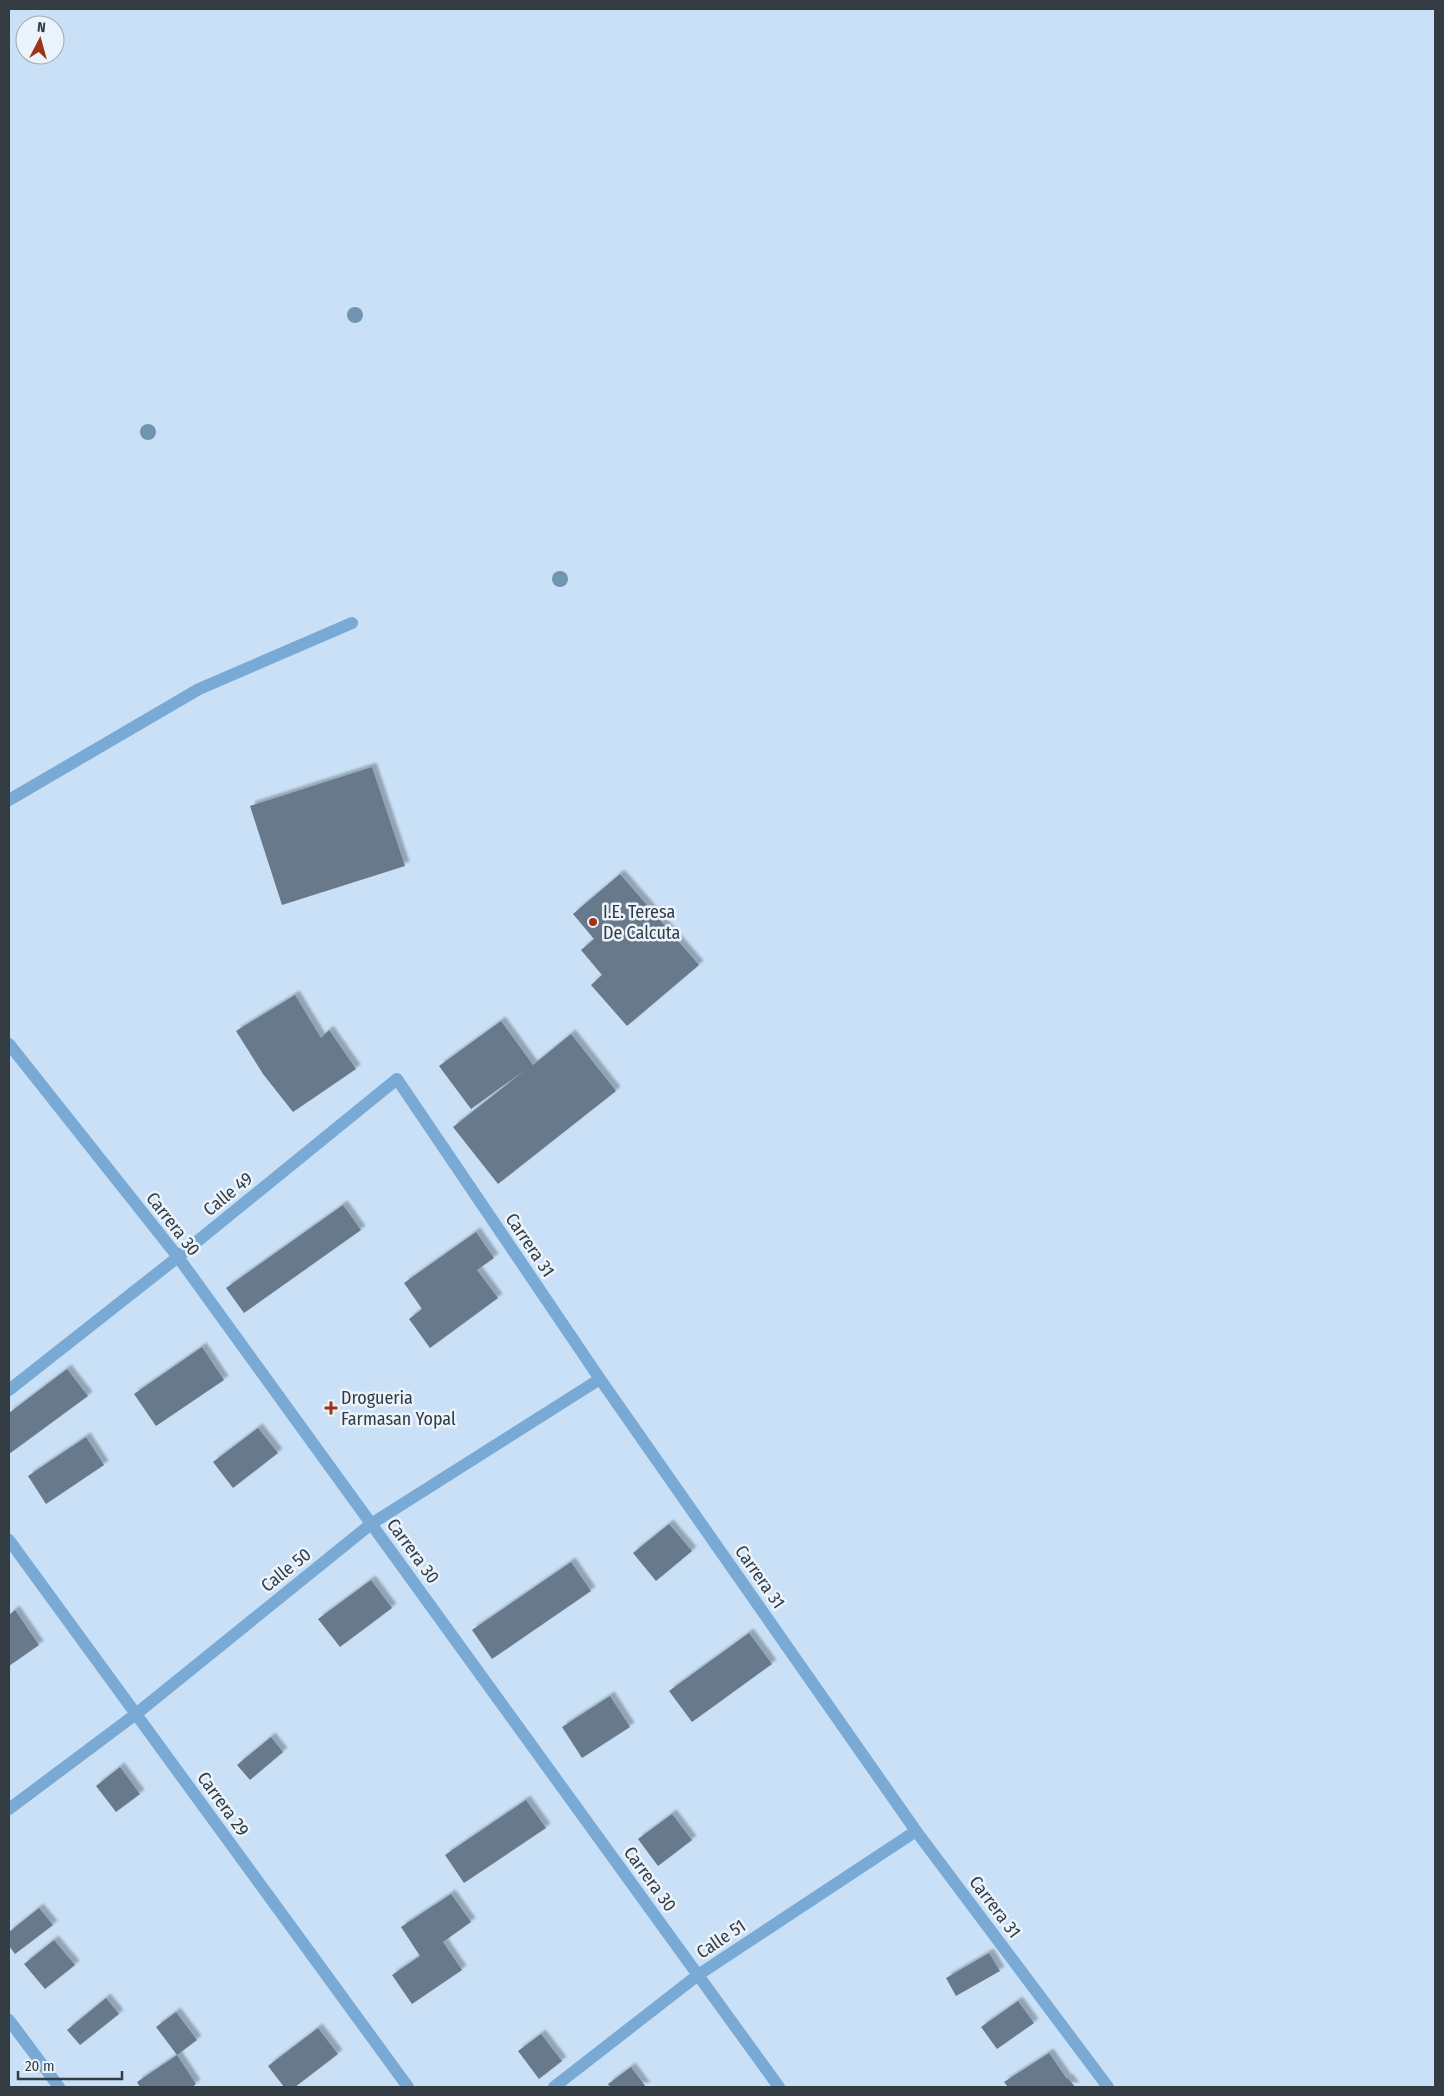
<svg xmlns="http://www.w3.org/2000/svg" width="1444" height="2096" font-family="'Fira Sans Condensed',sans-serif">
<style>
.green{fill:#c9e0f6;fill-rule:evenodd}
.building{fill:#67798b;filter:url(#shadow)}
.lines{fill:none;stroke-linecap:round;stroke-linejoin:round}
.minor{stroke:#79aad6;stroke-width:12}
.tree{fill:#7095b0}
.poi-dot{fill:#9c3416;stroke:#ebf4fc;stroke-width:2}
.labels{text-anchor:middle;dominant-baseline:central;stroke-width:5;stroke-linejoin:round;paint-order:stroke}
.poi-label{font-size:18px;fill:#333b43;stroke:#ebf4fc;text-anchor:start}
.street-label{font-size:18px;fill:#333b43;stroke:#ebf4fc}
</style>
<defs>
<filter id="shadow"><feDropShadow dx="4.5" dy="-4.5" stdDeviation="1" flood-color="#0004"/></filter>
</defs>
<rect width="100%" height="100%" fill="#ebf4fc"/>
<!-- green -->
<path class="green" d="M 9,9 L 1435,9 L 1435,2087 L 9,2087 ZM 25,25 L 55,25 L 55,55 L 25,55 Z"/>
<!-- building -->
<path class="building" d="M 372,767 L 405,866 L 282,905 L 250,806 Z
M 620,874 L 699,965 L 627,1026 L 591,985 L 602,975 L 581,950 L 594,939 L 573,914 Z
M 295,995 L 321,1038 L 329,1030 L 356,1069 L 293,1112 L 263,1074 L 236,1031 Z
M 501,1021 L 533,1065 L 571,1034 L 616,1091 L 498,1184 L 453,1127 L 525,1070 L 471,1109 L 439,1066 Z
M 343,1205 L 361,1230 L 244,1313 L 226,1288 Z
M 476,1232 L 494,1258 L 477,1270 L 498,1298 L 430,1348 L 409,1319 L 422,1309 L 404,1283 Z
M 202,1347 L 224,1380 L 156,1426 L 134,1394 Z
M 67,1369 L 88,1396 L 9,1454 L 9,1413 Z
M 258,1428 L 278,1453 L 233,1488 L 213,1462 Z
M 86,1437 L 104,1465 L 46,1504 L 28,1476 Z
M 669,1524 L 692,1551 L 656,1581 L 633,1553 Z
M 571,1562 L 591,1591 L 492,1659 L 472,1630 Z
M 371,1580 L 392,1608 L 340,1647 L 318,1619 Z
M 15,1610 L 39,1645 L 9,1666 L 9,1615 Z
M 749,1633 L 772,1664 L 692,1722 L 669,1691 Z
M 610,1696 L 630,1727 L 582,1758 L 562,1727 Z
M 271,1737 L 283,1752 L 250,1780 L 237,1765 Z
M 120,1767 L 140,1794 L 116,1812 L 96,1786 Z
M 526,1800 L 546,1828 L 464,1883 L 445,1855 Z
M 672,1814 L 692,1840 L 658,1866 L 638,1839 Z
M 451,1894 L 471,1922 L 443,1942 L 462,1970 L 412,2004 L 392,1975 L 420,1956 L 401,1927 Z
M 39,1908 L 53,1925 L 15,1954 L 9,1946 L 9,1932 Z
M 54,1940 L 75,1965 L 45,1989 L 24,1964 Z
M 989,1953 L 1000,1971 L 956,1996 L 946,1978 Z
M 106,1998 L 119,2014 L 80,2045 L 67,2030 Z
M 1018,2001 L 1034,2023 L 997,2049 L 981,2027 Z
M 176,2012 L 197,2040 L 177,2055 L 196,2084 L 192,2087 L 140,2087 L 137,2082 L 177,2055 L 156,2027 Z
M 318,2028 L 338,2054 L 295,2087 L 284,2087 L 268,2066 Z
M 541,2034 L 562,2061 L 539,2079 L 518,2051 Z
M 1049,2053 L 1067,2079 L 1068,2078 L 1075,2087 L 1008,2087 L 1004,2082 Z
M 631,2067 L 646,2087 L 610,2087 L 608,2084 Z"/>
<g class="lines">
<!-- minor -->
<path class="minor" d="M 9,800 L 199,689 L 352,623
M 9,1044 L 178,1257 L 779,2087
M 9,1390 L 178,1257 L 397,1079 L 600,1379 L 916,1831 L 1108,2087
M 9,1540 L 408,2087
M 9,1809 L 136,1714 L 371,1524 L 600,1379
M 9,2020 L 59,2087
M 554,2087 L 698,1975 L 916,1831"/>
</g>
<!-- trees -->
<g class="tree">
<circle cx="355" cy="315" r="8"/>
<circle cx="148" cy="432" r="8"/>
<circle cx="560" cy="579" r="8"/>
</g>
<!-- markers -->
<g class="poi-dot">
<circle cx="593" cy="922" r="5"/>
<path d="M328.5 1400.5h5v5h5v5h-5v5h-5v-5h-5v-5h5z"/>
</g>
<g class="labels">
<!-- poi labels -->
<g class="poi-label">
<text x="603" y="912">I.E. Teresa<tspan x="603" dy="21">De Calcuta</tspan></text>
<text x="341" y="1398">Drogueria<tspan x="341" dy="21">Farmasan Yopal</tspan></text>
</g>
<!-- street labels -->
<g class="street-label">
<text transform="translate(228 1194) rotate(-39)">Calle 49</text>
<text transform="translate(173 1224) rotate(52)">Carrera 30</text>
<text transform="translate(530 1245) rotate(56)">Carrera 31</text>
<text transform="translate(413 1551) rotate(54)">Carrera 30</text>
<text transform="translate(286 1570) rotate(-39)">Calle 50</text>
<text transform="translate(760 1577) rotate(55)">Carrera 31</text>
<text transform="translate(223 1804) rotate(54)">Carrera 29</text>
<text transform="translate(650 1879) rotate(54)">Carrera 30</text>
<text transform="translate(995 1907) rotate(53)">Carrera 31</text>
<text transform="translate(721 1939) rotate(-34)">Calle 51</text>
</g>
</g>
<!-- border -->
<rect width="1444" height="2096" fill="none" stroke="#333b43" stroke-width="20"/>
<!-- north arrow -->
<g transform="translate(40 40) rotate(6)"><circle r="24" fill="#ebf4fc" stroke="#a1aab2"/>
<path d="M0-4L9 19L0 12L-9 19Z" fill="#9c3416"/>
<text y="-8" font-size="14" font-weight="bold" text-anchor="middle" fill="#333b43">N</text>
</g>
<!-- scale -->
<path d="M18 2071v8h104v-8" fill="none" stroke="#333b43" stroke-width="2.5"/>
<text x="25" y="2071" font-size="15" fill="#333b43" stroke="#ebf4fc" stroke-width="4" paint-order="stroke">20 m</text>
</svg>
